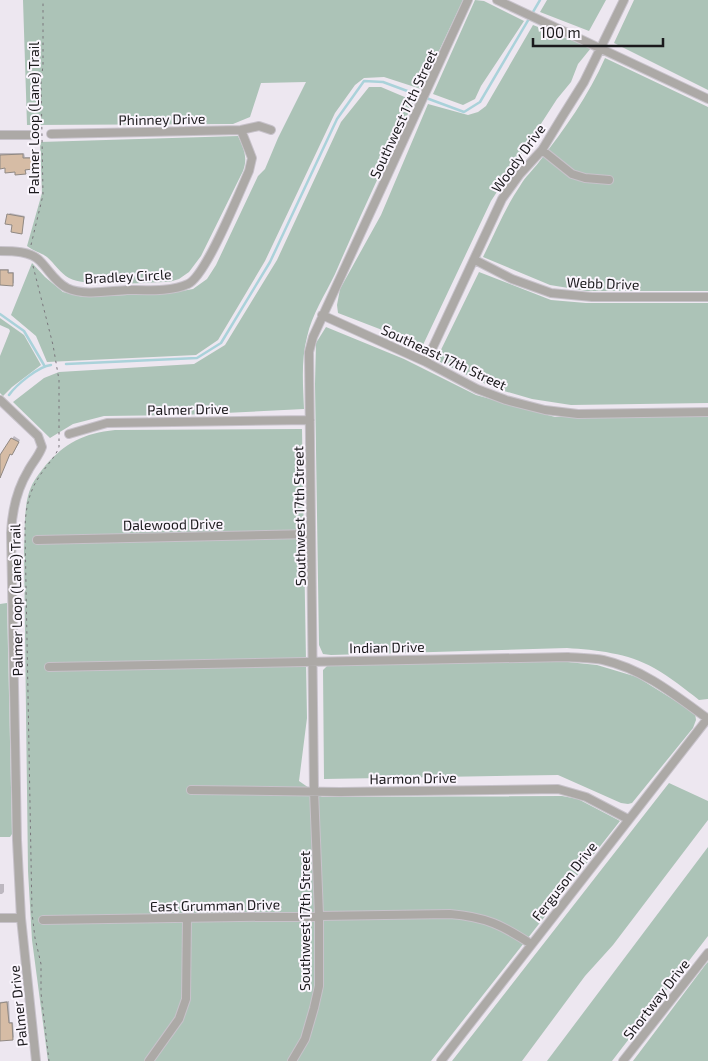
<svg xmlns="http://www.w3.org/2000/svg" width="708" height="1061" font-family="'Exo 2',sans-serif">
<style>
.green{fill:#acc3b7}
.shadow{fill:#0003}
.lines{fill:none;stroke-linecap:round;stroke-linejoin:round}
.stream{stroke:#aad2da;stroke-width:2.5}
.building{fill:#d6bca5;stroke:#908983}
.street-casing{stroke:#c7c2ca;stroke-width:10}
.path{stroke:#7a767c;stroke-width:1;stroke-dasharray:2.5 4;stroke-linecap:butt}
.street{stroke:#aca9a6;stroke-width:8}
.labels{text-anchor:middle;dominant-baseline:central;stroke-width:4;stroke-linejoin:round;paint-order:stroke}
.street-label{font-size:14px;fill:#1b191c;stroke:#faf5fd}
</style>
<rect width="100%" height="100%" fill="#ede7f0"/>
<!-- green -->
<path class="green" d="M 23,0 L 463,0 L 421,89 L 384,77 L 364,78 L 355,85 L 335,113 L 265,261 L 218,340 L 196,355 L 47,362 L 36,336 L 11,315 L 32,263 L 45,277 L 63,292 L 83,297 L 171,293 L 193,289 L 207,279 L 216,265 L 258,176 L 265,169 L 278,138 L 306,82 L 261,83 L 250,117 L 233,124 L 27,125 Z
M 475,0 L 484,1 L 524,21 L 481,86 L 475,99 L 463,105 L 433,94 Z
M 547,0 L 606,0 L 589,31 L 540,12 Z
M 634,0 L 708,0 L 708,90 L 614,43 Z
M 533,25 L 591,48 L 578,64 L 571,82 L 557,99 L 491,201 L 422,347 L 403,338 L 338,313 L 337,305 L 340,289 L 381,215 L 428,104 L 468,115 L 478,112 L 486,106 Z
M 605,58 L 708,107 L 708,291 L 587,291 L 550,285 L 483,257 C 495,233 505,208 520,186 C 525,177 533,170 539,162 C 564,130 589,95 605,58 Z
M 369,87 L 381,87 L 414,101 C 387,158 360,216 335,274 C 325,295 312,314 307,337 C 301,360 303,385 304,409 L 183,415 L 104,416 L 73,424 L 50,438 L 13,402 L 44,378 L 59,372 L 194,364 L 225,345 L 277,260 L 341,122 Z
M 238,136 C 244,149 248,158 243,171 L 201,256 L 189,272 L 179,279 L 169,282 C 148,282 86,288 69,278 C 60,273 55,264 47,257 C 42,253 33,251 27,246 L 42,193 L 40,142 Z
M 479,272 L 551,300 L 586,303 L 708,303 L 708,403 L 571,405 L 532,399 L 494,388 L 436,360 Z
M 0,318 L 24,335 L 41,365 L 12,387 L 3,396 L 0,393 L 0,356 L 10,331 L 9,329 L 0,325 Z
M 326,327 L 404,359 L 476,395 L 555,417 L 706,416 L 708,417 L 708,699 L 699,700 C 685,689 670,677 654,668 C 628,653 596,650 567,648 L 331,655 L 323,654 L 319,645 L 315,384 L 316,343 Z
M 302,429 L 307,718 L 299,781 L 322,797 L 562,796 L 578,799 L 620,821 L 431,1061 L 48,1061 L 32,940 L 28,871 L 24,551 C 25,535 24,511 28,496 C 31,484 37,476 45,466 C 65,443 84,433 115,430 Z
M 7,603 L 12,834 L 10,837 L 0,837 L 0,604 Z
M 558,661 L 597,665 L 637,677 L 695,713 L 696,720 L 693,728 L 632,803 L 628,804 L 621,803 L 558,775 L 324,779 L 323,670 L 328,665 Z
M 669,783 L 708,801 L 708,820 L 613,945 L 585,976 L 522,1061 L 452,1061 Z
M 708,847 L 708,936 L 612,1061 L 547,1061 Z
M 708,962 L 708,1061 L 633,1061 L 706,964 Z"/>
<!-- shadow -->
<path class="shadow" d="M 0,153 L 24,153 L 25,157 L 33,157 L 33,167 L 27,168 L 25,173 L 6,167 L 0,168 Z
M 10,213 L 25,216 L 21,233 L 13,224 L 8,215 Z
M 0,269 L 9,269 L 9,272 L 14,272 L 14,283 L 12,284 L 0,285 Z
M 14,436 L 20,440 L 14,452 L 12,454 L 10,453 L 1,475 L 0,456 Z
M 0,884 L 4,884 L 4,892 L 2,894 L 0,894 Z
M 9,1001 L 10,1022 L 13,1022 L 14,1037 L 12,1039 L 0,1039 L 0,1002 Z"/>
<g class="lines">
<!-- stream -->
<path class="stream" d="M 0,314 L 24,331 L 44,365
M 66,364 L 197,358 L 221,343 L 270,262 L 337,119 L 364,81 L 383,82 L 464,112 L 480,102 L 540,0
M 9,395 C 16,385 39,366 51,365"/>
</g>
<!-- building -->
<path class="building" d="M 23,154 L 23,158 L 32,158 L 32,169 L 25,170 L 26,174 L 15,175 L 15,172 L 5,173 L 5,168 L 0,169 L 0,155 Z
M 7,214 L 24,217 L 22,234 L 11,232 L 12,225 L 5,224 Z
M 0,270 L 8,270 L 8,273 L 13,273 L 13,286 L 0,285 Z
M 11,438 L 19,442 L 12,455 L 10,454 L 0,478 L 0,455 Z
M 7,1002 L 9,1023 L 12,1023 L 13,1040 L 0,1041 L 0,1003 Z"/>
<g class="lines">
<defs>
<path id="street" d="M 497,0 L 708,99
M 51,134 L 241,130 L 259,126 L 271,130
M 0,135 L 32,135
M 542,150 L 572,174 L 585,178 L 609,180
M 0,251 C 12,251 31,251 40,261 C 49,270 55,282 67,288 C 84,296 108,291 127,290 C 144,290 172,292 188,284 C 206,276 239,193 249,171 L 252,158 L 241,130
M 475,260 L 512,279 L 551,293 L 592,297 L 708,297
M 322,315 L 426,362 L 477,389 L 506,400 L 545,410 L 578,414 L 708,412
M 426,362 L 502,199 L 520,174 L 542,150 L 562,117 L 584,82 L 624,0
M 0,400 L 38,436 L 42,447 C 39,456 32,463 28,471 C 16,491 12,511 11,533 L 17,840 L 21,918 L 36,1061
M 69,434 L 107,423 L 310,420
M 37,540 L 311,534
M 49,667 L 568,657 C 579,658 592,658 603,660 C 643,669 675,695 708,719
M 191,790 L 340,792 L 558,789 L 586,797 L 628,819
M 0,918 L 21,918
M 43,920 L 450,914 C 486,917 502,925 531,944
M 149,1061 L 179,1019 L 186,999 L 187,919
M 292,1061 L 305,1039 L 314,1008 L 319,986 L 319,915 L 314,791 L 309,352 L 313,337 L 468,0
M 441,1061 L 708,718
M 623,1061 L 708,953"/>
</defs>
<!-- street casing -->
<use href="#street" class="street-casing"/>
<!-- path -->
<path class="path" d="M 31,245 L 43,195 L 41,80 L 43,66 L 43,0
M 33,266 L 53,345 L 59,380 L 59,447 C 55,458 45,467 39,477 C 28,493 25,513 25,531 L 32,913 L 35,938 L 41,964 L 41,993 L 49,1061"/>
<!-- street -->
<use href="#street" class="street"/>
</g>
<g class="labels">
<!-- street labels -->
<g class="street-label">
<text transform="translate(403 114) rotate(-65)">Southwest 17th Street</text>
<text transform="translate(33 118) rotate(-90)">Palmer Loop (Lane) Trail</text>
<text transform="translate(162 119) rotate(-1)">Phinney Drive</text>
<text transform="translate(518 158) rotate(-54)">Woody Drive</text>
<text transform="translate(128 276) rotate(-3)">Bradley Circle</text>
<text transform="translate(603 283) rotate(2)">Webb Drive</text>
<text transform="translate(444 357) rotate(25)">Southeast 17th Street</text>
<text transform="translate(188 409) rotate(-1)">Palmer Drive</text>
<text transform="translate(299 516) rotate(-91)">Southwest 17th Street</text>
<text transform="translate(173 524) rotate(-1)">Dalewood Drive</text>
<text transform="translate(16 600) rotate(-91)">Palmer Loop (Lane) Trail</text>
<text transform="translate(387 647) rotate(-1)">Indian Drive</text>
<text transform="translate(413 778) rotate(-1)">Harmon Drive</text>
<text transform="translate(564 881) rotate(-52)">Ferguson Drive</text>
<text transform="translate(215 905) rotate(-1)">East Grumman Drive</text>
<text transform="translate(304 921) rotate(-90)">Southwest 17th Street</text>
<text transform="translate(656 999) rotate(-52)">Shortway Drive</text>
<text transform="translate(18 1006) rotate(-96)">Palmer Drive</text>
</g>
</g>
<!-- scale -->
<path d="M533 38v8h130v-8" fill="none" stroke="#1b191c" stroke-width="2.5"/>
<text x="540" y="38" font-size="15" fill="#1b191c" stroke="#faf5fd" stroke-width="4" paint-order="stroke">100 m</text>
</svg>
